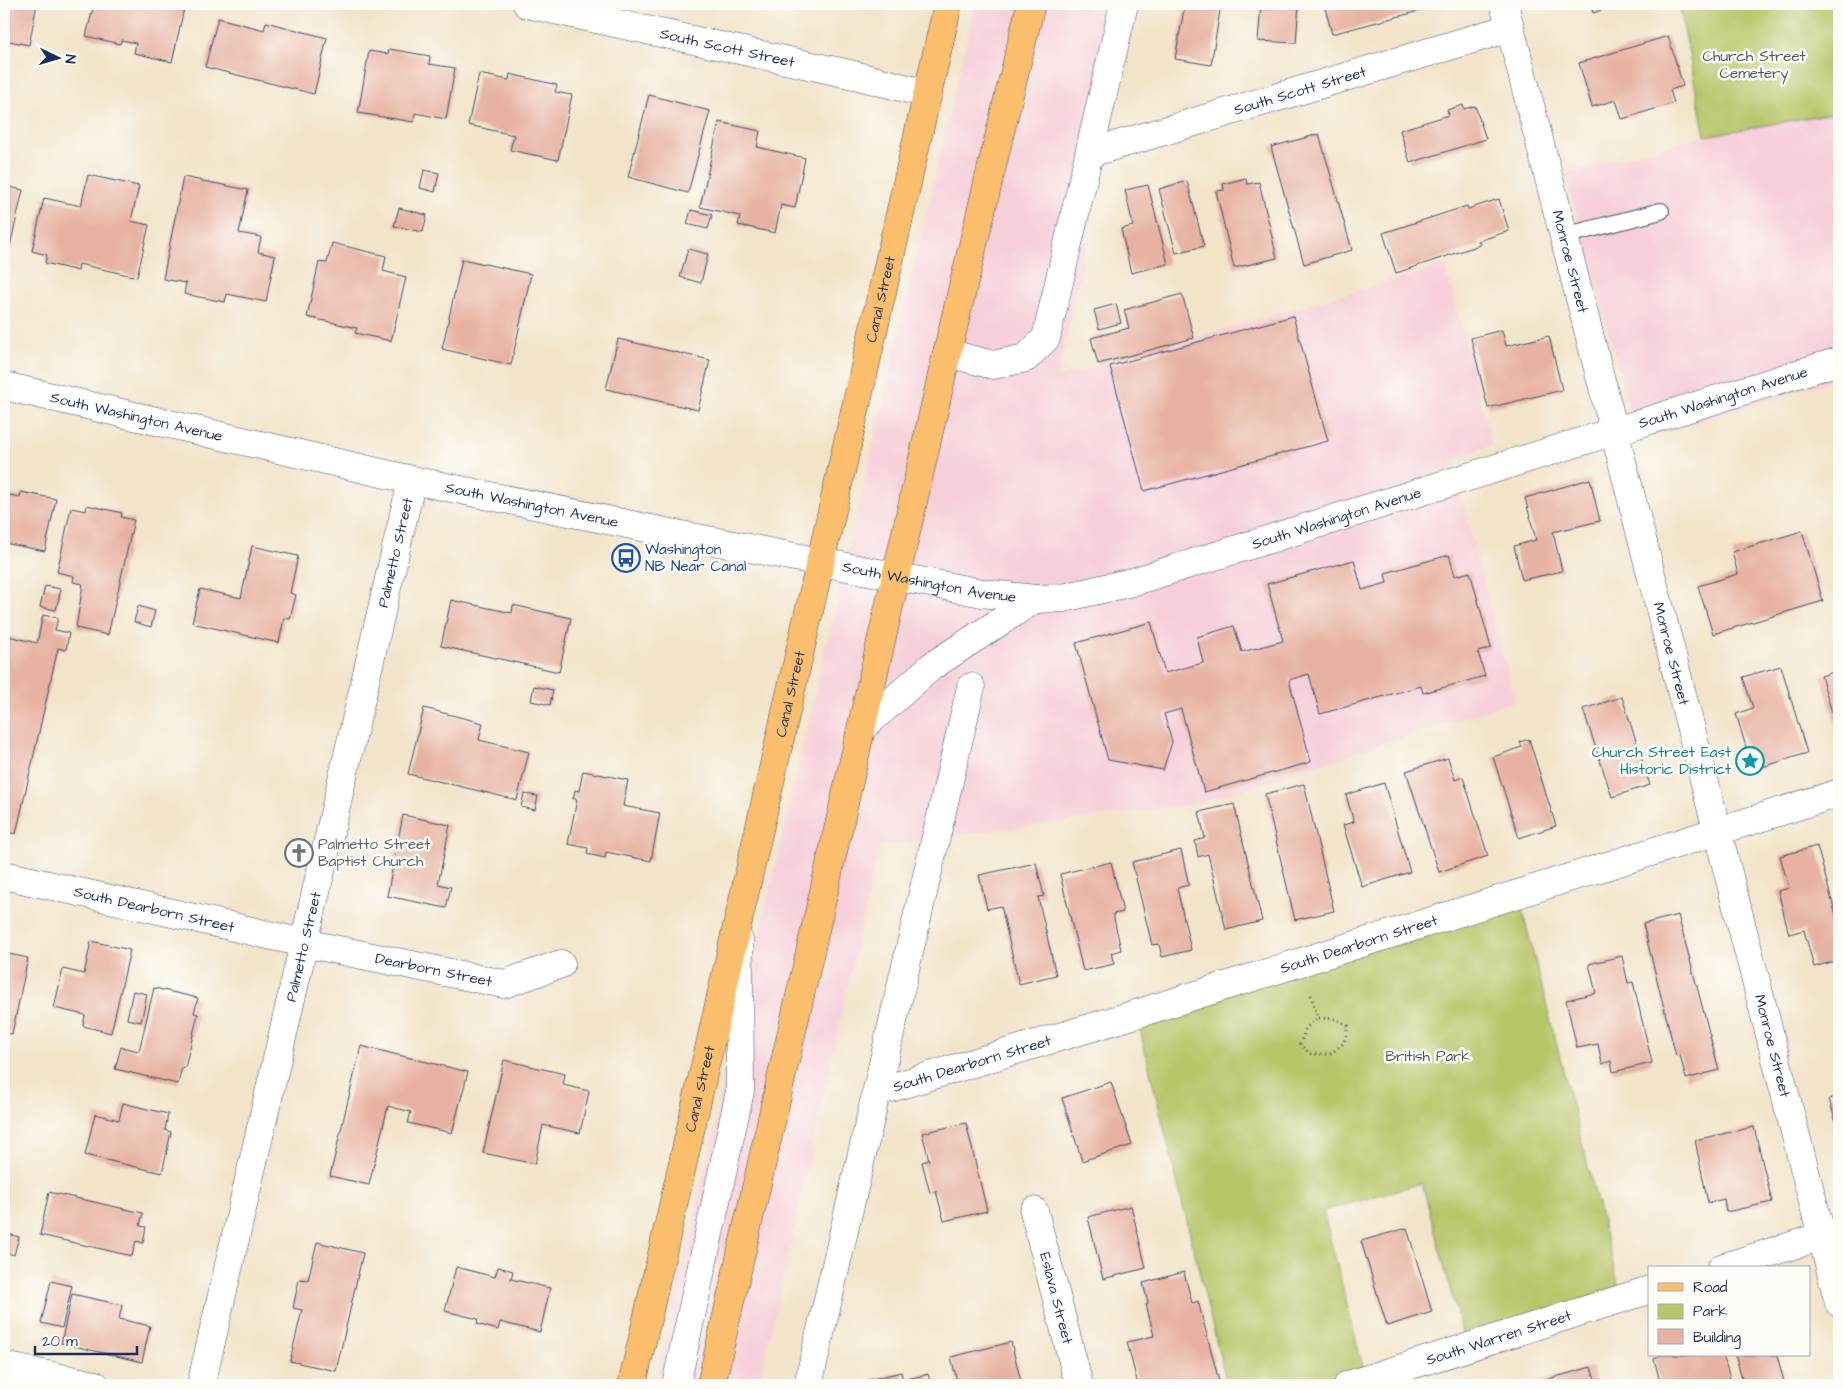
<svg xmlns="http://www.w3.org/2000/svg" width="1843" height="1389" font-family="'Architects Daughter',sans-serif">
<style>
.built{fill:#f6cfd8}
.green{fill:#b7c669;stroke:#697a64}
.building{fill:#e7b2a1}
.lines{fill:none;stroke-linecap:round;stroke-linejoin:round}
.service-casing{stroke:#3b4a6e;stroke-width:18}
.minor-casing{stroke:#3b4a6e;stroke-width:29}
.primary-casing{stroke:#3b4a6e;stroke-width:29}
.path{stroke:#3b4a6e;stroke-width:3;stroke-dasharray:1 4;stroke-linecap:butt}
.service{stroke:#fff;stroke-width:16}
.minor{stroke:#fff;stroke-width:28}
.primary{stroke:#fabe6d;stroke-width:28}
.labels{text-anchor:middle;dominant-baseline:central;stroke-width:5;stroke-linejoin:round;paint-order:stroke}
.street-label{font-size:15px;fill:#1b2f5e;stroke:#fdfcf7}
.park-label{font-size:15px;fill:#4a5c61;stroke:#fdfcf7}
.transit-label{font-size:15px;fill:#164399;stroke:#fdfcf7;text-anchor:start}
.culture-label{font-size:15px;fill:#0d838f;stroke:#fdfcf7;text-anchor:end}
.worship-label{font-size:15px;fill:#5b616d;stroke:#fdfcf7;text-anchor:start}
</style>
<rect width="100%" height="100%" fill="#fdfcf7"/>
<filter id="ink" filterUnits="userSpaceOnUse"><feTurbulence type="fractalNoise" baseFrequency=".02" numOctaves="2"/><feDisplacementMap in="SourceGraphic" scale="10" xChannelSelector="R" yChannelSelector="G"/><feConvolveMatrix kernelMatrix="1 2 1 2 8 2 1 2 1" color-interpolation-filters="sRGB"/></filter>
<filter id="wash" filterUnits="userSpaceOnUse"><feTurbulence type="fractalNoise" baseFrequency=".0096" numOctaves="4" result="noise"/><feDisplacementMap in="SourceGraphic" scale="20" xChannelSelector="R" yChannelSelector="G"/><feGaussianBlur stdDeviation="1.12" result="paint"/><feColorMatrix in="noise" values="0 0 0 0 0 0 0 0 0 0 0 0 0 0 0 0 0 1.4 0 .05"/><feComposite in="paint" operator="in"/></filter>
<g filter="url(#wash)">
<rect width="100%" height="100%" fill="#f2e4c9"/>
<!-- built -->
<path class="built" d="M 975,4 L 1138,4 L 1057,378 L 1445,265 L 1492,445 L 1451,459 L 1515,701 L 1199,803 L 879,846 L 759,1385 L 655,1385 Z
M 1679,4 L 1839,4 L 1839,378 L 1638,440 L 1565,173 L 1705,136 Z"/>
<!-- green -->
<path class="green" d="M 1679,4 L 1839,4 L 1839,112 L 1705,136 Z
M 1518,894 L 1622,1299 L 1466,1348 L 1422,1183 L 1323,1211 L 1366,1379 L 1348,1385 L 1227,1385 L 1136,1014 Z"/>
<g id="blocks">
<!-- building -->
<path class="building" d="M 4,4 L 37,4 L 29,45 L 4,40 Z
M 94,4 L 185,4 L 172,62 L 134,53 L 136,43 L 121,40 L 120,44 L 86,36 Z
M 1185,4 L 1221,4 L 1211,65 L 1175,59 Z
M 1261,4 L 1299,4 L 1296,43 L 1258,41 Z
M 1324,4 L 1423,4 L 1417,6 L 1419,11 L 1332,34 Z
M 1590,4 L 1622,4 L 1593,13 Z
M 218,18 L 264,30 L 266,22 L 327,38 L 314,94 L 205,67 Z
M 1668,36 L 1683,86 L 1670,90 L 1674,103 L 1622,119 L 1616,100 L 1592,107 L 1579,63 Z
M 389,49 L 430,56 L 429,64 L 455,68 L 446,119 L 415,113 L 414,122 L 358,113 L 369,51 L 388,54 Z
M 479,74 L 509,80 L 510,74 L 557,85 L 555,92 L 572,95 L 558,160 L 510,150 L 514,135 L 468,125 Z
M 649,95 L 710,111 L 688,193 L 628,177 Z
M 1463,105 L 1464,109 L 1475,106 L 1486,139 L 1410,163 L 1400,130 L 1449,115 L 1447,110 Z
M 719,122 L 760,131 L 757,147 L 805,158 L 795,208 L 781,205 L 775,233 L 738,225 L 740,216 L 700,207 Z
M 1319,134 L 1352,250 L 1304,264 L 1271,147 Z
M 424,170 L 439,173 L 435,192 L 420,188 Z
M 88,175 L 139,186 L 131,221 L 149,225 L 137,277 L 79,264 L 78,271 L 45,263 L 47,255 L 32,251 L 44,198 L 81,206 Z
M 183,177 L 248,190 L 239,233 L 261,237 L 258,252 L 275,256 L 266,302 L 227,294 L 225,302 L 184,294 L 186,283 L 163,279 Z
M 1246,178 L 1247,184 L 1259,182 L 1277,258 L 1234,268 L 1216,191 L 1224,190 L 1223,184 Z
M 1187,181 L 1204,246 L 1176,253 L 1159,189 Z
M 1148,185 L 1168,264 L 1131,273 L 1121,229 L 1133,226 L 1125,190 Z
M 4,186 L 23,190 L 10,246 L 4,245 Z
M 1499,199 L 1509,231 L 1478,241 L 1480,245 L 1396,273 L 1383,233 L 1467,206 L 1468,209 Z
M 399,208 L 427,215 L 423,232 L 394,226 Z
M 691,210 L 712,215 L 708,229 L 687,224 Z
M 332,243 L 386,256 L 383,271 L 406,277 L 391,341 L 355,333 L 357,328 L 307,317 L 319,262 L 327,263 Z
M 688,249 L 708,254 L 701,283 L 680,277 Z
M 462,259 L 531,274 L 511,365 L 442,349 Z
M 1182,294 L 1194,338 L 1098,364 L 1091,338 L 1129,328 L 1124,310 Z
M 1116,304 L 1121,323 L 1099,329 L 1094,310 Z
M 1293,316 L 1328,441 L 1144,491 L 1110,366 Z
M 1502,330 L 1506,346 L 1549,336 L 1562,390 L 1488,408 L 1471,338 Z
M 618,339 L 710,360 L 698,410 L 606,389 Z
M 1590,479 L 1600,521 L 1553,532 L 1562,571 L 1522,580 L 1514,546 L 1536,540 L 1525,498 Z
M 21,492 L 56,499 L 45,551 L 4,543 L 4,494 L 20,497 Z
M 87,505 L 122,513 L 121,517 L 134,520 L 108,635 L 76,628 L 83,584 L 73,582 L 74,576 L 57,572 L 71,508 L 86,511 Z
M 1802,531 L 1823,601 L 1713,634 L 1698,586 L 1738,574 L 1732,552 Z
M 252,546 L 298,556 L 290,593 L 296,595 L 290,619 L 284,618 L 279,643 L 192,623 L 200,589 L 241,598 Z
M 1449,555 L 1455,576 L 1470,572 L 1491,648 L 1478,652 L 1485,676 L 1423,693 L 1421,686 L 1320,714 L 1309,674 L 1289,680 L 1311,762 L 1204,792 L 1181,709 L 1164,714 L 1172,742 L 1163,770 L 1108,760 L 1076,643 L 1151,622 L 1165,673 L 1203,663 L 1197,637 L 1234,626 L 1242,652 L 1283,641 L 1267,584 L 1354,560 L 1362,590 L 1387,583 L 1385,573 Z
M 45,586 L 61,589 L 56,610 L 40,607 Z
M 451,600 L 512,613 L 513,605 L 571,618 L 559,672 L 441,646 Z
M 138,606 L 155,611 L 151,627 L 134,622 Z
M 43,615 L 58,618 L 55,630 L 69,633 L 66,650 L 58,648 L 16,834 L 4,831 L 4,635 L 37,643 Z
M 1781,666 L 1807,753 L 1753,770 L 1736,714 L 1753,708 L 1743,677 Z
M 1839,670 L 1839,736 L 1821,676 Z
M 534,686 L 553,690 L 550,705 L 531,701 Z
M 1622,697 L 1650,785 L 1612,797 L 1583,709 Z
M 424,708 L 483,723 L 479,740 L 529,752 L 517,800 L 408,774 Z
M 1529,739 L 1556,826 L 1519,838 L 1493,757 L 1522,747 L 1520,742 Z
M 1448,758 L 1455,780 L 1463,777 L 1488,856 L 1439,872 L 1406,771 Z
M 583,771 L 628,780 L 623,806 L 660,813 L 651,861 L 606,852 L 605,858 L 587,854 L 588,848 L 568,844 L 577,799 L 573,799 L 575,790 L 579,791 Z
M 1384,783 L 1410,872 L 1362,887 L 1343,825 L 1354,822 L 1346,795 Z
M 1304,784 L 1334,911 L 1295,920 L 1265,794 Z
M 524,794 L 538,796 L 535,810 L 521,807 Z
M 1234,804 L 1262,921 L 1226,930 L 1208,854 L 1198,857 L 1195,841 L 1205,838 L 1199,812 Z
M 403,815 L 450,825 L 438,884 L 451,887 L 446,908 L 387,896 Z
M 1817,846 L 1839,927 L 1839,960 L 1814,967 L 1804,930 L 1789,934 L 1778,891 L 1789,888 L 1780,856 Z
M 1181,850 L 1189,885 L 1177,888 L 1191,950 L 1162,957 L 1159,944 L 1152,945 L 1132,862 Z
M 1111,862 L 1123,912 L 1113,914 L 1121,950 L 1111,953 L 1114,964 L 1083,971 L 1060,874 Z
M 1036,863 L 1044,896 L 1038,897 L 1056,975 L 1019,984 L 1001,906 L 987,909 L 979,875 Z
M 1678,915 L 1719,1070 L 1686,1079 L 1680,1055 L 1676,1056 L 1643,924 Z
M 91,941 L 130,950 L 111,1033 L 83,1026 L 85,1015 L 54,1008 L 63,969 L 84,974 Z
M 4,953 L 28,958 L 12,1034 L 4,1032 Z
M 1622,956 L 1628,983 L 1633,982 L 1652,1063 L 1613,1072 L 1611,1061 L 1602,1064 L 1598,1044 L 1577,1048 L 1566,1000 L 1596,993 L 1589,964 Z
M 154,988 L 198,998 L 194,1013 L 198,1014 L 185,1068 L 182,1067 L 178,1084 L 115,1069 L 121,1047 L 139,1051 Z
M 133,991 L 147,994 L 141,1022 L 127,1019 Z
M 361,1046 L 468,1072 L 452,1133 L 408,1123 L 411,1112 L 388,1106 L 369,1185 L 330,1176 Z
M 504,1060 L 565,1074 L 563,1085 L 589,1091 L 580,1133 L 543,1125 L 535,1164 L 483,1153 Z
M 1111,1082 L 1132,1145 L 1082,1161 L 1062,1098 Z
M 1839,1096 L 1839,1132 L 1829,1099 Z
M 123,1103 L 168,1114 L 165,1130 L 171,1132 L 162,1173 L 85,1155 L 95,1114 L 119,1120 Z
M 966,1123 L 987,1211 L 944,1221 L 936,1191 L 930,1193 L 922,1162 L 929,1160 L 922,1133 Z
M 1754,1127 L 1772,1202 L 1726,1212 L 1724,1199 L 1708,1203 L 1695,1140 Z
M 49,1192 L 143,1213 L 140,1226 L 146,1227 L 143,1243 L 136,1241 L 132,1256 L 40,1235 Z
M 1131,1206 L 1146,1268 L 1103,1279 L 1088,1217 Z
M 1407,1228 L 1432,1312 L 1387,1326 L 1361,1241 Z
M 5,1233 L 19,1237 L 14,1255 L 4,1252 Z
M 317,1242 L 363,1253 L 336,1371 L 290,1361 L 302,1310 L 293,1308 L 299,1279 L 308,1280 Z
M 456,1267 L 495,1277 L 498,1267 L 513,1271 L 511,1279 L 550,1288 L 540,1332 L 500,1322 L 498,1330 L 477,1324 L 478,1319 L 445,1311 Z
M 1184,1272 L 1192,1303 L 1198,1301 L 1220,1385 L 1138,1385 L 1127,1342 L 1154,1336 L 1146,1304 L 1148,1303 L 1143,1283 Z
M 51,1281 L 72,1286 L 62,1328 L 41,1323 Z
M 72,1294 L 122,1305 L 119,1319 L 150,1326 L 142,1362 L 61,1343 Z
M 1011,1342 L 1022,1385 L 958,1385 L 951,1357 Z
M 1661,1355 L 1723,1355 L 1732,1385 L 1661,1385 L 1654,1359 Z
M 1735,1355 L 1777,1355 L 1785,1385 L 1744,1385 Z
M 1591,1367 L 1597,1385 L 1527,1385 Z
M 901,1372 L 903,1380 L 928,1374 L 931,1385 L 870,1385 L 869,1380 Z"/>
</g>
</g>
<g filter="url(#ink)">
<use href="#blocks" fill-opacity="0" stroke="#3b4a6e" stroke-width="1"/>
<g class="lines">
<defs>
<path id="service" d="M 1564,236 L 1661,211"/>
<g id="minor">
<path id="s1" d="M 527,4 L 854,75 L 928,94"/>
<path id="s2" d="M 1504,4 L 1839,1303"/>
<path id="s3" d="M 1090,153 L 1510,28"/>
<path d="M 947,353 L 993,365 L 1026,358 L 1046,338 L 1124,4"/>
<path id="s4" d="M 4,386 L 412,480 L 671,533 L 982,593 L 1035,599 L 1063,598 L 1132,582 L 1839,361"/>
<path d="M 862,728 L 932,666 L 1035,599"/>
<path id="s5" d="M 4,875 L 304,943 L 504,984 L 561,964"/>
<path id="s6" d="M 877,1092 L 1136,1014 L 1839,793"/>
<path id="s7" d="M 1034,1211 L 1079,1385"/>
<path d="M 1721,1268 L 1838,1231"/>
<path d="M 4,1366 L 95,1385"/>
<path id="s8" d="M 201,1385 L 412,480"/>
<path d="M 676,1385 L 740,1091 L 739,940"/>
<path d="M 808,1385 L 971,687"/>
<path id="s9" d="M 1348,1385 L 1649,1290"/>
</g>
<g id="primary">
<path id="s10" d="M 632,1385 L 948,4"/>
<path d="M 711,1385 L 947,353 L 1031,4"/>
</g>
</defs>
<!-- service casing -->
<use href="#service" class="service-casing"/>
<!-- minor casing -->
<use href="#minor" class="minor-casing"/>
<!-- primary casing -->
<use href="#primary" class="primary-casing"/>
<!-- path -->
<path class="path" d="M 1311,995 L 1318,1018 L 1336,1019 L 1348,1026 L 1344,1043 L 1330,1054 L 1310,1054 L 1300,1044 L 1306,1028 L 1318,1018"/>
<!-- service -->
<use href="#service" class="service"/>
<!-- minor -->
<use href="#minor" class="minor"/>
<!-- primary -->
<use href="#primary" class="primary"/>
</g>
</g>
<!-- icons -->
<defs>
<symbol id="bus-ring" viewBox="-11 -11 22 22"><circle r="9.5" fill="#fdfcf7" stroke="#1a4fb4" stroke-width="1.5"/><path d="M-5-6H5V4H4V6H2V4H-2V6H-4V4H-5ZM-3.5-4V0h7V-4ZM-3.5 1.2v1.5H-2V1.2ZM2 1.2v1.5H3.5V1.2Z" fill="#1a4fb4"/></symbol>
<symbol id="sight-ring" viewBox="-11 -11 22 22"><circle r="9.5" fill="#fdfcf7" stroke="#0f9aa8" stroke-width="1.5"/><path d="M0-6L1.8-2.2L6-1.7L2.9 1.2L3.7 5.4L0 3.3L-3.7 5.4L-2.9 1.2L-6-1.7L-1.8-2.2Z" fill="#0f9aa8"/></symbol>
<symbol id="church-ring" viewBox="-11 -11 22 22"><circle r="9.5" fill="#fdfcf7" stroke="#6b7280" stroke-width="1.5"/><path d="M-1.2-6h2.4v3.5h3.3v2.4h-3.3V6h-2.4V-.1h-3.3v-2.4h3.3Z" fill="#6b7280"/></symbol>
</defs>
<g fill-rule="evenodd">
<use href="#bus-ring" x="610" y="542" width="32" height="32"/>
<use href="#sight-ring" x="1734" y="745" width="32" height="32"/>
<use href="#church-ring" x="283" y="837" width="32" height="32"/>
</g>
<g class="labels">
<!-- street labels -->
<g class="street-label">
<text stroke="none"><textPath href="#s1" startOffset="205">South Scott Street</textPath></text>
<text stroke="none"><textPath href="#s3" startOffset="219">South Scott Street</textPath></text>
<text stroke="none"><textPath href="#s2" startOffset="266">Monroe Street</textPath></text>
<text stroke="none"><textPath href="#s10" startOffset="1114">Canal Street</textPath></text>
<text stroke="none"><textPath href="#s4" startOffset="1771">South Washington Avenue</textPath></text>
<text stroke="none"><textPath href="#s4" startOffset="136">South Washington Avenue</textPath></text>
<text stroke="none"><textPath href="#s4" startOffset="541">South Washington Avenue</textPath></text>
<text stroke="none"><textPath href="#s4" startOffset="1366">South Washington Avenue</textPath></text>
<text stroke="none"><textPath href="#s8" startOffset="855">Palmetto Street</textPath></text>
<text stroke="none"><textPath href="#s4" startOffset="946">South Washington Avenue</textPath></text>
<text stroke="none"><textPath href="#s2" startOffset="671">Monroe Street</textPath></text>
<text stroke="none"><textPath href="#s10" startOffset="709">Canal Street</textPath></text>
<text stroke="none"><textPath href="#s5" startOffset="154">South Dearborn Street</textPath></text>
<text stroke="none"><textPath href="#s6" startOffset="504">South Dearborn Street</textPath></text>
<text stroke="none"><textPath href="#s8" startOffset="450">Palmetto Street</textPath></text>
<text stroke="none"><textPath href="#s5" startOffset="440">Dearborn Street</textPath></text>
<text stroke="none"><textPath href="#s2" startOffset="1076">Monroe Street</textPath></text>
<text stroke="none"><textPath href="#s6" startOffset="99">South Dearborn Street</textPath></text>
<text stroke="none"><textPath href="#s10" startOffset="304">Canal Street</textPath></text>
<text stroke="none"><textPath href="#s7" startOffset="90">Eslava Street</textPath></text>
<text stroke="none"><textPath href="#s9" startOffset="158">South Warren Street</textPath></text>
</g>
<!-- park labels -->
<g class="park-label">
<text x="1754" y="56">Church Street<tspan x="1754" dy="17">Cemetery</tspan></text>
<text x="1428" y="1056">British Park</text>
</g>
<!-- transit labels -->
<g class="transit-label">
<text x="645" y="549">Washington<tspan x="645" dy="17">NB Near Canal</tspan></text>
</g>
<!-- culture labels -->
<g class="culture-label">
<text x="1731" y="752">Church Street East<tspan x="1731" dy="17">Historic District</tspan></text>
</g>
<!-- worship labels -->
<g class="worship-label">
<text x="318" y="844">Palmetto Street<tspan x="318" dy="17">Baptist Church</tspan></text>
</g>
</g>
<!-- margin -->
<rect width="1843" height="1389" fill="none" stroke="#fdfcf7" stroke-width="20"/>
<!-- legend -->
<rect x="1648" y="1266" width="162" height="90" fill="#fdfcf7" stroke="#a3aaba"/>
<rect x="1658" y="1283" width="25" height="8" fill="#fabe6d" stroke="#a3aaba"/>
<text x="1693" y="1292" font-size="15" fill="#1b2f5e">Road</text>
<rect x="1658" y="1304" width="25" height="15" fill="#b7c669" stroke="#a3aaba"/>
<text x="1693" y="1316" font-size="15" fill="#1b2f5e">Park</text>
<rect x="1658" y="1329" width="25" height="15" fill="#e7b2a1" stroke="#a3aaba"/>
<text x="1693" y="1342" font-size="15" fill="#1b2f5e">Building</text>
<!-- north arrow -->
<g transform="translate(58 58) rotate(95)" stroke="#fdfcf7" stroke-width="4" paint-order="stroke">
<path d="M0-4L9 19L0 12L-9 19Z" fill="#1b2f5e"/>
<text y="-8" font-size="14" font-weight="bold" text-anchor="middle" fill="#1b2f5e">N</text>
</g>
<!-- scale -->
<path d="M35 1346v8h102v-8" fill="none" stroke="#1b2f5e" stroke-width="2.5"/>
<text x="42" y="1346" font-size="15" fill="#1b2f5e" stroke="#fdfcf7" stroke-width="4" paint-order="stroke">20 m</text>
</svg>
